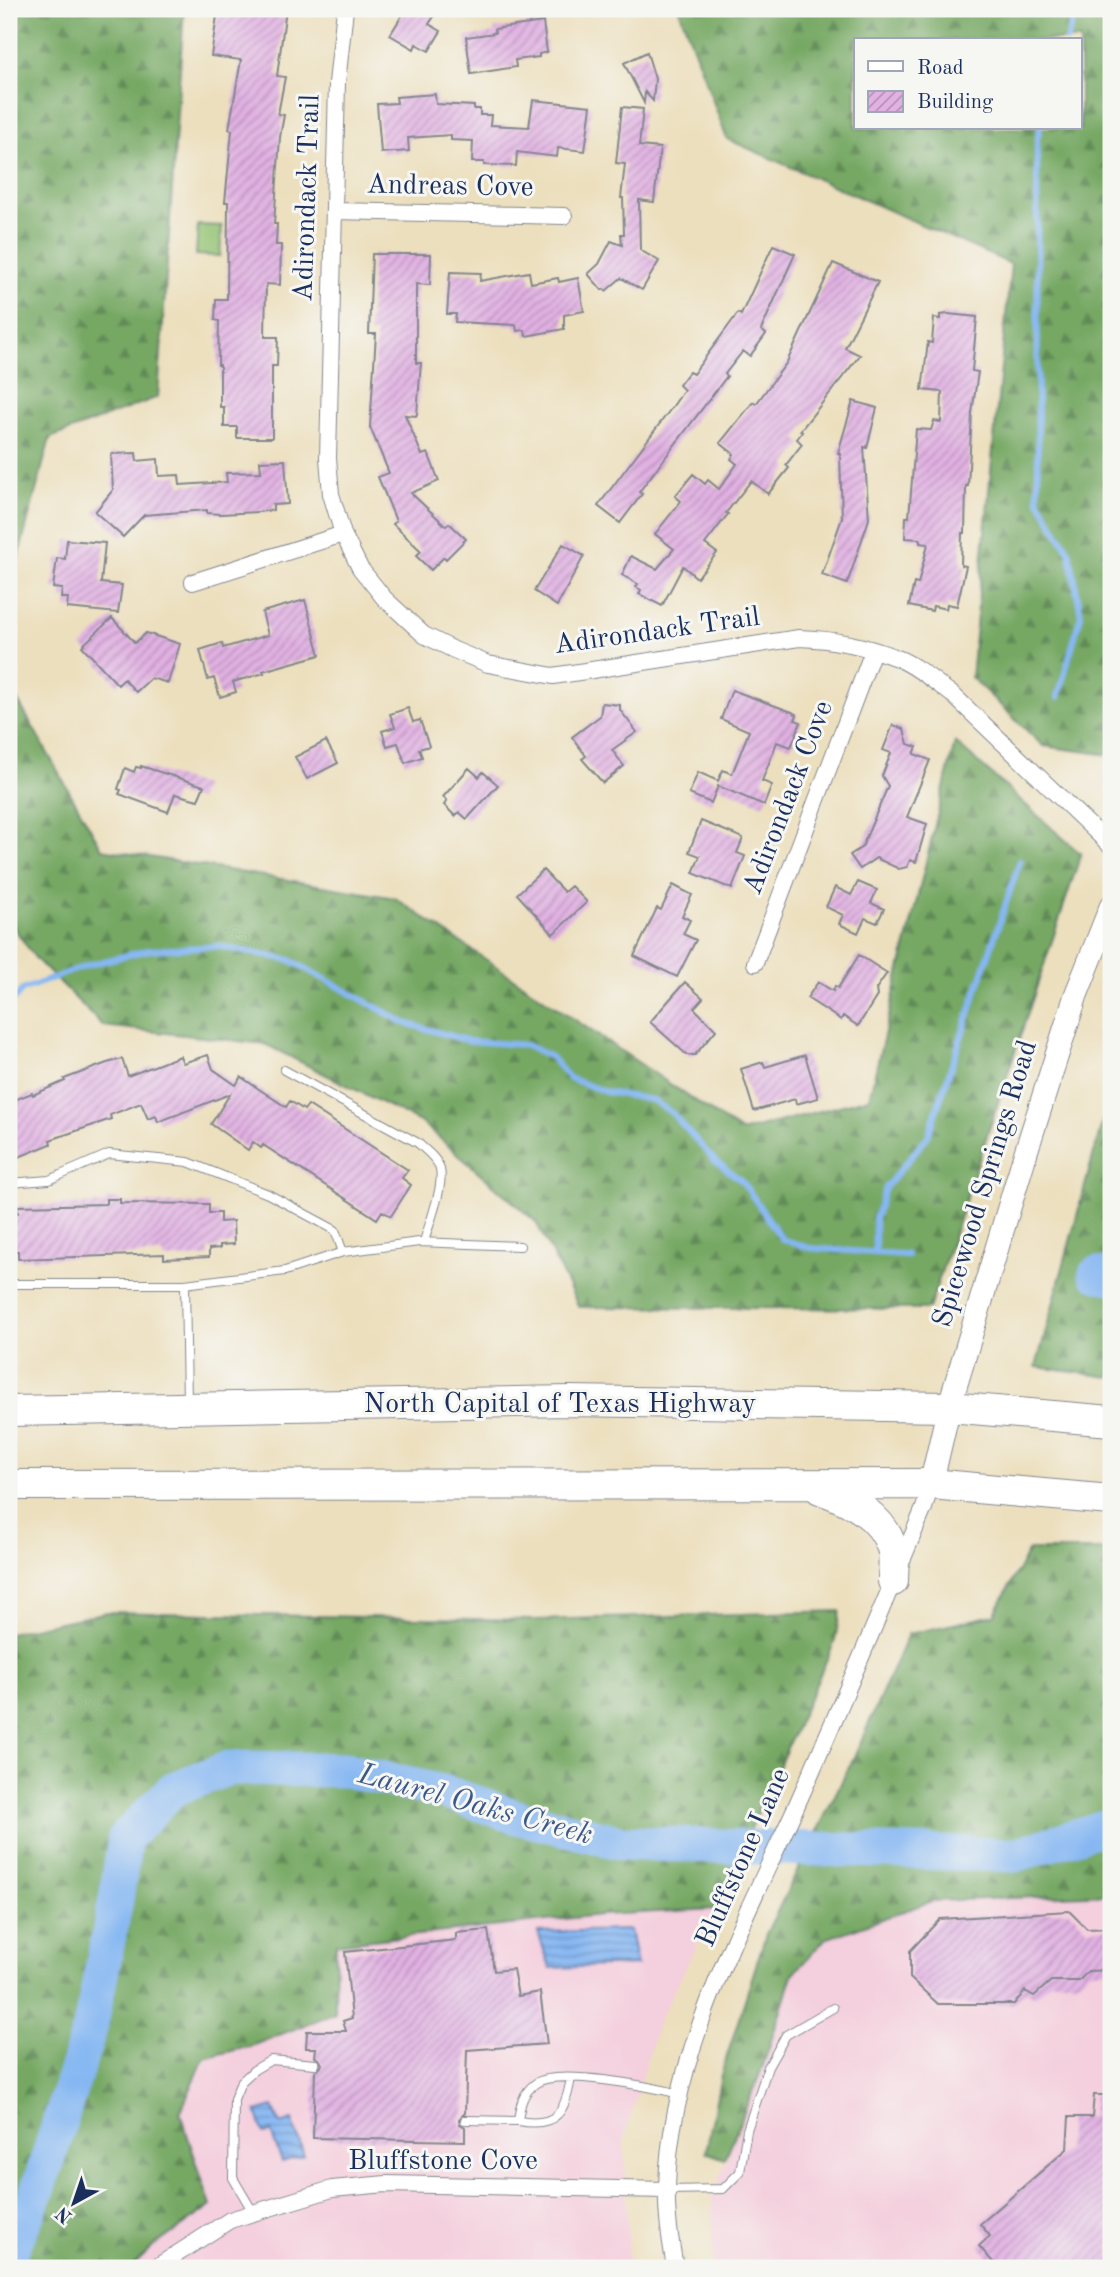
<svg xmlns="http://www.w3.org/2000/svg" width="1120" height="2277" font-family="'Old Standard TT',serif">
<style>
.built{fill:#f4cfdd}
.green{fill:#93c272;stroke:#577868;stroke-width:2}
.forest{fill:url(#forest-firs);stroke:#486c61;stroke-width:2;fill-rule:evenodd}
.water{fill:url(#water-rules);stroke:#5073a8;stroke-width:2}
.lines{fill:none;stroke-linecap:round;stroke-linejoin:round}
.stream{stroke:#86b7f2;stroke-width:6}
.river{stroke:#86b7f2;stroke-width:35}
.building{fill:url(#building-hatch)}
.lane-casing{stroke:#84878e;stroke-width:10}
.street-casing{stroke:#84878e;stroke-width:18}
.secondary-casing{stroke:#84878e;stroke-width:25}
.highway-casing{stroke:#84878e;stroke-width:32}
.lane{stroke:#fff;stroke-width:8}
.street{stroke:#fff;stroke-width:16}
.secondary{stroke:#fff;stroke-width:23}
.highway{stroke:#fff;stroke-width:30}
.labels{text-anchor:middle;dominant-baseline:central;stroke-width:6;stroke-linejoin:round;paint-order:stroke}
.street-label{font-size:28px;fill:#1b2f5e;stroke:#f6f6f2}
.water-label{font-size:30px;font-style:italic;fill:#3b588a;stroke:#f6f6f2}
</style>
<defs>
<pattern id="forest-firs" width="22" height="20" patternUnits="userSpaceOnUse" patternTransform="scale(1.75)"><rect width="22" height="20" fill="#76a864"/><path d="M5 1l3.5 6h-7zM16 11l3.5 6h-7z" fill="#608956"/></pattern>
<pattern id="water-rules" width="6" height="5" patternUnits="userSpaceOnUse" patternTransform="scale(1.75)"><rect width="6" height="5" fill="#86b7f2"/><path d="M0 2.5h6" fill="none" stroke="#6d95c7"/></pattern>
<pattern id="building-hatch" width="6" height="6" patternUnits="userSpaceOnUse" patternTransform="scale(1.75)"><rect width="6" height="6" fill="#e1b1e2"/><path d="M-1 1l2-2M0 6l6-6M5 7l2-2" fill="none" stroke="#b690ba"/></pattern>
</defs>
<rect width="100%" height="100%" fill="#f6f6f2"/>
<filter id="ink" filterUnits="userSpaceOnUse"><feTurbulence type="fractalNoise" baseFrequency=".0143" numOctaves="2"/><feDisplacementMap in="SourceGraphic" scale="14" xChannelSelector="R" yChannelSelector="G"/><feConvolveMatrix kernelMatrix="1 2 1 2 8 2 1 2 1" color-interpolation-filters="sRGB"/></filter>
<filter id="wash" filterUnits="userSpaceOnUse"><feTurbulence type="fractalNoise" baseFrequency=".00686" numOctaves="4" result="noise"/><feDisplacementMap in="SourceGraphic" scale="28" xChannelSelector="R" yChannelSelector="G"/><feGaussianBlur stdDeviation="1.57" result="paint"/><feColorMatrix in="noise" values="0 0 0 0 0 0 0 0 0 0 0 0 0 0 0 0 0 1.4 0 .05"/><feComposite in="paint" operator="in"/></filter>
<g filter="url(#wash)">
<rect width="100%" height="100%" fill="#ecdfbd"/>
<!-- built -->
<path class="built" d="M 1111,1894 L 1111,2268 L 713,2268 L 712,2198 L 763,2066 L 792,1975 L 825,1939 L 932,1901 Z
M 715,1909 L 657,2025 L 624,2139 L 629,2268 L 131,2268 L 154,2246 L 211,2206 L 180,2113 L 205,2058 L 251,2046 L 334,2013 L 335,1944 L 600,1915 Z"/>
<!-- green -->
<path class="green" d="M 198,225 L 222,226 L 220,256 L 196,255 Z"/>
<!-- forest -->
<path class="forest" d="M 9,9 L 184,9 L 158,397 L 50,438 L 9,592 Z
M 679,9 L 1111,9 L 1111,755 L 1043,746 L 971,677 L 1011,264 L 727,139 ZM 1080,40 L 1080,128 L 856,128 L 856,40 Z
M 9,685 L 102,849 L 395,898 L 741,1132 L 869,1098 L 955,742 L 1081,854 L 929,1309 L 579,1307 L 536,1222 L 422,1123 L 265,1044 L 103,1026 L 36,959 L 9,921 Z
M 1111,1090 L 1111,1377 L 1036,1367 Z
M 1029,1550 L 1111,1550 L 1111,1894 L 932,1901 L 825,1939 L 792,1975 L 763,2066 L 725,2159 L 706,2152 L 721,2075 L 766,1934 L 856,1753 L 908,1634 L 994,1615 Z
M 840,1611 L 835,1641 L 715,1909 L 600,1915 L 336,1944 L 335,2013 L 251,2046 L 204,2058 L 180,2113 L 211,2206 L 154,2246 L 131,2268 L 9,2268 L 9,1633 L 107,1612 L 533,1620 Z"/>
<!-- water -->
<path class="water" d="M 630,1930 L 637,1965 L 550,1968 L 538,1932 Z
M 273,2107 L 280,2124 L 292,2120 L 304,2155 L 282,2162 L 271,2132 L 264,2134 L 256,2112 Z"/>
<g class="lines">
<!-- stream -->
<path class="stream" d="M 1067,40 L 1076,9
M 1040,128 L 1037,139 L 1038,499 L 1070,553 L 1081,615 L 1058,697
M 9,1005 L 22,990 L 88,965 L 148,950 L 218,946 L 290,960 L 405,1023 L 469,1041 L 526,1045 L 551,1057 L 569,1078 L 606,1092 L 652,1100 L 672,1113 L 714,1160 L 742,1181 L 782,1239 L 809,1248 L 907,1255
M 875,1253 L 875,1219 L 885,1188 L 928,1136 L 1020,861"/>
<!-- river -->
<path class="river" d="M 1096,1274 L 1111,1277
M 9,2255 L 37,2192 L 90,2028 L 116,1900 L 125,1838 L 173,1789 L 229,1768 L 345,1770 L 447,1793 L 517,1817 L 623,1843 L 1015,1855 L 1111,1825"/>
</g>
<g id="blocks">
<!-- building -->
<path class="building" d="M 218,9 L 286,9 L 277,76 L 285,77 L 278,114 L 284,115 L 280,137 L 274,224 L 277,224 L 276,245 L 281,245 L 280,285 L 266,284 L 265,337 L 278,337 L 277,366 L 272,366 L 272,438 L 237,438 L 237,427 L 224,427 L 224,407 L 220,407 L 220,365 L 218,365 L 219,321 L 215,320 L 216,299 L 227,299 L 228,202 L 225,202 L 232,130 L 229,129 L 241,60 L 211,56 Z
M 406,9 L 439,9 L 429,24 L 441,31 L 429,51 L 416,44 L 414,49 L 390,35 Z
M 543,22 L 547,52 L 539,54 L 539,57 L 515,60 L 516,67 L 471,74 L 466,37 L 495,33 L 494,29 Z
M 647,52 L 655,79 L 653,101 L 645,92 L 644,103 L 624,63 Z
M 435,94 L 436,104 L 474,106 L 474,109 L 480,109 L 480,115 L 491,115 L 490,125 L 529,127 L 533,100 L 591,106 L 585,151 L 558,148 L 557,157 L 517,152 L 516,166 L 484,165 L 484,162 L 472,162 L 473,141 L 451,140 L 451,135 L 408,138 L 409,151 L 381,153 L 377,104 L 397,103 L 396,97 Z
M 622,107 L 643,109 L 639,146 L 660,148 L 654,202 L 639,200 L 640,250 L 659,261 L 642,290 L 621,278 L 606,291 L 604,289 L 602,290 L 588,274 L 599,264 L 611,241 L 622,245 L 621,234 L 624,234 L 623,198 L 621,198 L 625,164 L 616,163 Z
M 773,245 L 795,254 L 761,330 L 766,334 L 750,356 L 743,351 L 725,374 L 727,376 L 639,492 L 642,494 L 620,523 L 598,506 L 673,406 L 684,390 L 679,385 L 689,372 L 693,374 L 738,313 L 741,315 Z
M 372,254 L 431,254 L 430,285 L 416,284 L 416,363 L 421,363 L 417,414 L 416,416 L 405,415 L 422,455 L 428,453 L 439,481 L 411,493 L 446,526 L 449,523 L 466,539 L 446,559 L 444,557 L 431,570 L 416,556 L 421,551 L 393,524 L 396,521 L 378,477 L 389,473 L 370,427 L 376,334 L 369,334 Z
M 833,263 L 878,282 L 845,348 L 860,355 L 800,431 L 802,432 L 797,439 L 802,444 L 786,465 L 789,468 L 768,494 L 751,481 L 726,513 L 728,514 L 705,544 L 717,553 L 697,578 L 683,566 L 662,606 L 639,594 L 641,590 L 636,587 L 638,584 L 622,575 L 631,556 L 657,569 L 674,549 L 655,534 L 681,501 L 675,496 L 693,474 L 705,484 L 708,480 L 719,489 L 737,464 L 731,459 L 734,454 L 720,443 L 753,402 L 756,404 L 787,362 Z
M 450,272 L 481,273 L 480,281 L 529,272 L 531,283 L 558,278 L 559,282 L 578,278 L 584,311 L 564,315 L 564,329 L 526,336 L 525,330 L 517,331 L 516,325 L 455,322 L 456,314 L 447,314 Z
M 948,314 L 977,317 L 972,371 L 978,372 L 972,413 L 968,486 L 966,486 L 965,533 L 962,533 L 961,565 L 966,566 L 957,606 L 947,604 L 946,609 L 933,606 L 932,611 L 909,606 L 914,583 L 918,584 L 928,544 L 920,543 L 920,539 L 905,538 L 906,517 L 909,517 L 916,429 L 931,430 L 934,421 L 941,422 L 942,392 L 922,390 L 928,342 L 932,343 L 934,318 L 940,319 L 940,315 Z
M 853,401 L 877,408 L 867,448 L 864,447 L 869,519 L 847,584 L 822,575 L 842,518 L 840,454 L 838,453 Z
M 136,453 L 137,461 L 158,459 L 159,476 L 179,475 L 180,485 L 227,482 L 226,473 L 261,472 L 260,461 L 285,460 L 288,504 L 273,505 L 273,510 L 258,512 L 221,514 L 207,513 L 207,510 L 144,515 L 123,537 L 95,512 L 113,490 L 111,454 Z
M 67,540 L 105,543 L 101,583 L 122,585 L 118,613 L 67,608 L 68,598 L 61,598 L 62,589 L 53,588 L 57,558 L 65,559 Z
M 563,544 L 584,556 L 557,606 L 534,591 Z
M 305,600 L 320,655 L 263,671 L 264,673 L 233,682 L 236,692 L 220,697 L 214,678 L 208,680 L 200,650 L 222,643 L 223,648 L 268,635 L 262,612 Z
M 112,618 L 135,643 L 146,633 L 180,644 L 168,683 L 151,678 L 136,692 L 124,679 L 118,685 L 82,646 Z
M 732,690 L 792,712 L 797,715 L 795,720 L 801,722 L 791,747 L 777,742 L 762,781 L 772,785 L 764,805 L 718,786 L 711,803 L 689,794 L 698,772 L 718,781 L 723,770 L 732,774 L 749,731 L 721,719 Z
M 602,703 L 620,705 L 620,710 L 637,732 L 612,750 L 624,766 L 603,783 L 582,759 L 586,756 L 572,737 L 600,716 Z
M 408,708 L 413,722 L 420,720 L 429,746 L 419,749 L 422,757 L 405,763 L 398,743 L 387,746 L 382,731 L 395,727 L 390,714 Z
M 893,725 L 904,729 L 908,744 L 917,747 L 914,754 L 930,760 L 907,817 L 927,824 L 916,862 L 910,860 L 907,867 L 899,869 L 876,858 L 860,869 L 850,855 L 862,847 L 888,786 L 882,776 L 891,753 L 883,750 Z
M 326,741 L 338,763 L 307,779 L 295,757 Z
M 141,766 L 204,786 L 198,800 L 175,794 L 168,812 L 119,794 L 121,790 L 118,789 L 125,768 L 134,772 L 136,767 L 141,768 Z
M 469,768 L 479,777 L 483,772 L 498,785 L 467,819 L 459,812 L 455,816 L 444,805 L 447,801 L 443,797 Z
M 701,821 L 743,838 L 737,853 L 745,856 L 732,889 L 693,873 L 700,856 L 689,852 Z
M 543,870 L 564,892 L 571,886 L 587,902 L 553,934 L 517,894 Z
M 858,882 L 877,890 L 871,903 L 884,909 L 877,923 L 865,918 L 858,933 L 839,924 L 843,915 L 826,907 L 835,887 L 851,895 Z
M 673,885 L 692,895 L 682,916 L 690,920 L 683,934 L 696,940 L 677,977 L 634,956 L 657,908 L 661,910 Z
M 859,955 L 887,973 L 876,989 L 877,996 L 858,1026 L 843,1016 L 841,1020 L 807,998 L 818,982 L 833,991 L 835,986 L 838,988 Z
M 685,982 L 703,998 L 694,1008 L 716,1030 L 695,1055 L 687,1055 L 650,1022 Z
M 208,1055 L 213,1069 L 236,1085 L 241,1077 L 286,1107 L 290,1101 L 304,1110 L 308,1105 L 408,1170 L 402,1178 L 411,1185 L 391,1216 L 382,1211 L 377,1219 L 263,1145 L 261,1148 L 253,1142 L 248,1150 L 211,1124 L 230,1094 L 158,1122 L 156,1116 L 148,1119 L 141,1103 L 110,1115 L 111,1119 L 50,1140 L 51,1144 L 9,1161 L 9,1102 L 32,1093 L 33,1095 L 65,1081 L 64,1079 L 107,1063 L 122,1059 L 128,1076 L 180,1056 L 183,1063 Z
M 805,1055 L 818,1098 L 796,1104 L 795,1099 L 754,1111 L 741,1069 L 763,1062 L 765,1067 Z
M 106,1199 L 120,1199 L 120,1203 L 209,1204 L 209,1213 L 220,1213 L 220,1222 L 233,1221 L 234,1244 L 220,1245 L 220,1248 L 209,1249 L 209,1257 L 164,1259 L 164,1254 L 18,1259 L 18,1251 L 9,1251 L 9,1213 L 18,1213 L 17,1206 L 106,1204 Z
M 1069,1911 L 1087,1929 L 1111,1928 L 1111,1970 L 1088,1971 L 1079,1981 L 1051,1981 L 1034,1996 L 1025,1991 L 1014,2004 L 938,2004 L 910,1978 L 910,1951 L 940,1919 Z
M 488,1930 L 494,1971 L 513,1969 L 518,1996 L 540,1992 L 547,2044 L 467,2050 L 465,2113 L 459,2119 L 460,2124 L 465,2127 L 465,2141 L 313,2138 L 315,2071 L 320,2068 L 322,2064 L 319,2059 L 315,2057 L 316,2048 L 306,2048 L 307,2031 L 346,2031 L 343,2021 L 352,2018 L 345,1952 L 456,1940 L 456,1933 Z
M 1094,2095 L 1111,2095 L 1111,2262 L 1104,2268 L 998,2268 L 979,2246 L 990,2236 L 980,2224 L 1067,2149 L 1069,2117 L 1092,2117 Z"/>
</g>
</g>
<g filter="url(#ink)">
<use href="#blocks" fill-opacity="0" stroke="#84878e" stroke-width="2"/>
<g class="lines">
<defs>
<path id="lane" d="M 284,1070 L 418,1143 C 425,1150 438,1159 440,1169 C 444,1187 429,1224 424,1242
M 9,1183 L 49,1180 L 109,1154 L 188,1162 L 268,1194 L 335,1230 L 343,1252 L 285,1271 L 185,1284 L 187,1403
M 343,1252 L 419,1242 L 520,1246
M 9,1284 L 185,1284
M 571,2078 C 565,2112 557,2128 518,2121 C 520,2106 522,2093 536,2083 C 558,2068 652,2087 680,2094
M 465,2120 L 518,2121
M 667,2190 L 723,2189 L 740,2172 L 747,2130 L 768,2067 L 786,2035 L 833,2008
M 253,2212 L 233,2178 L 234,2099 L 241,2082 L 254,2070 L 271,2060 L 315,2064"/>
<path id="street" d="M 345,9 L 337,83 L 328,458 L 331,494 L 343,534 L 360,568 L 384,598 L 424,635 L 454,650 L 488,664 L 553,676 L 799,638 C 832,639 866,646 897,658 C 917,666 935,682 953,695 L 1111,846
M 334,211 L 564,216
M 193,582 L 343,534
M 755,963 L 873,651
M 155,2268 L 230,2220 L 332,2189 L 386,2184 L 667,2190
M 675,2268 C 671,2243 666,2215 667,2189 C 669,2055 745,1920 799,1800 C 842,1703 883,1606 924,1508 L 931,1484"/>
<path id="secondary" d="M 931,1484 L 949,1407 L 1025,1155 L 1076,995 L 1111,907"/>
<path id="highway" d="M 9,1411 L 570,1401 L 949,1407 L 1111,1421
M 9,1485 L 931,1484 L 1111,1500
M 820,1489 C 850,1500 882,1515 892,1548 C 895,1558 893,1571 893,1581"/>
</defs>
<!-- lane casing -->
<use href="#lane" class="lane-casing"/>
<!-- street casing -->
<use href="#street" class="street-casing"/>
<!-- secondary casing -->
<use href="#secondary" class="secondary-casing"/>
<!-- highway casing -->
<use href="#highway" class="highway-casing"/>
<!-- lane -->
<use href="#lane" class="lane"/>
<!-- street -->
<use href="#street" class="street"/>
<!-- secondary -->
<use href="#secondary" class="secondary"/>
<!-- highway -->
<use href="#highway" class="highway"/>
</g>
</g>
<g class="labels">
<!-- street labels -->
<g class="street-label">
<text transform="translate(450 187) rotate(1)">Andreas Cove</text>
<text transform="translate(308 198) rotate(-88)">Adirondack Trail</text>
<text transform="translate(657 632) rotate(-8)">Adirondack Trail</text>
<text transform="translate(789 798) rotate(-69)">Adirondack Cove</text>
<text transform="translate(986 1184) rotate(-73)">Spicewood Springs Road</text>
<text x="560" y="1405">North Capital of Texas Highway</text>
<text transform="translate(744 1858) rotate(-66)">Bluffstone Lane</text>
<text x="443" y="2162">Bluffstone Cove</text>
</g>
<!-- water labels -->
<g class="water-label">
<text transform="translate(475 1805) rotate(15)">Laurel Oaks Creek</text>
</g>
</g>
<!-- margin -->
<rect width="1120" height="2277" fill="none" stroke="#f6f6f2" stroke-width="35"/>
<!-- legend -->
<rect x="854" y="38" width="228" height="91" fill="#f6f6f2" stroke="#9ea6b7" stroke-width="2"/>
<rect x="868" y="61" width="35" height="10" fill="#ffffff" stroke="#9ea6b7" stroke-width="2"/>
<text x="917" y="74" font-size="21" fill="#1b2f5e">Road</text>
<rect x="868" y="91" width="35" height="21" fill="url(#building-hatch)" stroke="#9ea6b7" stroke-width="2"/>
<text x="917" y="108" font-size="21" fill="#1b2f5e">Building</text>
<!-- north arrow -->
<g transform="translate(74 2203) rotate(220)" stroke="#f6f6f2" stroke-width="5" paint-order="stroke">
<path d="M0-5L12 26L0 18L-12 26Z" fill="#1b2f5e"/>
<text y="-10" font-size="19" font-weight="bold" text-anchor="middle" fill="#1b2f5e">N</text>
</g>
</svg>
